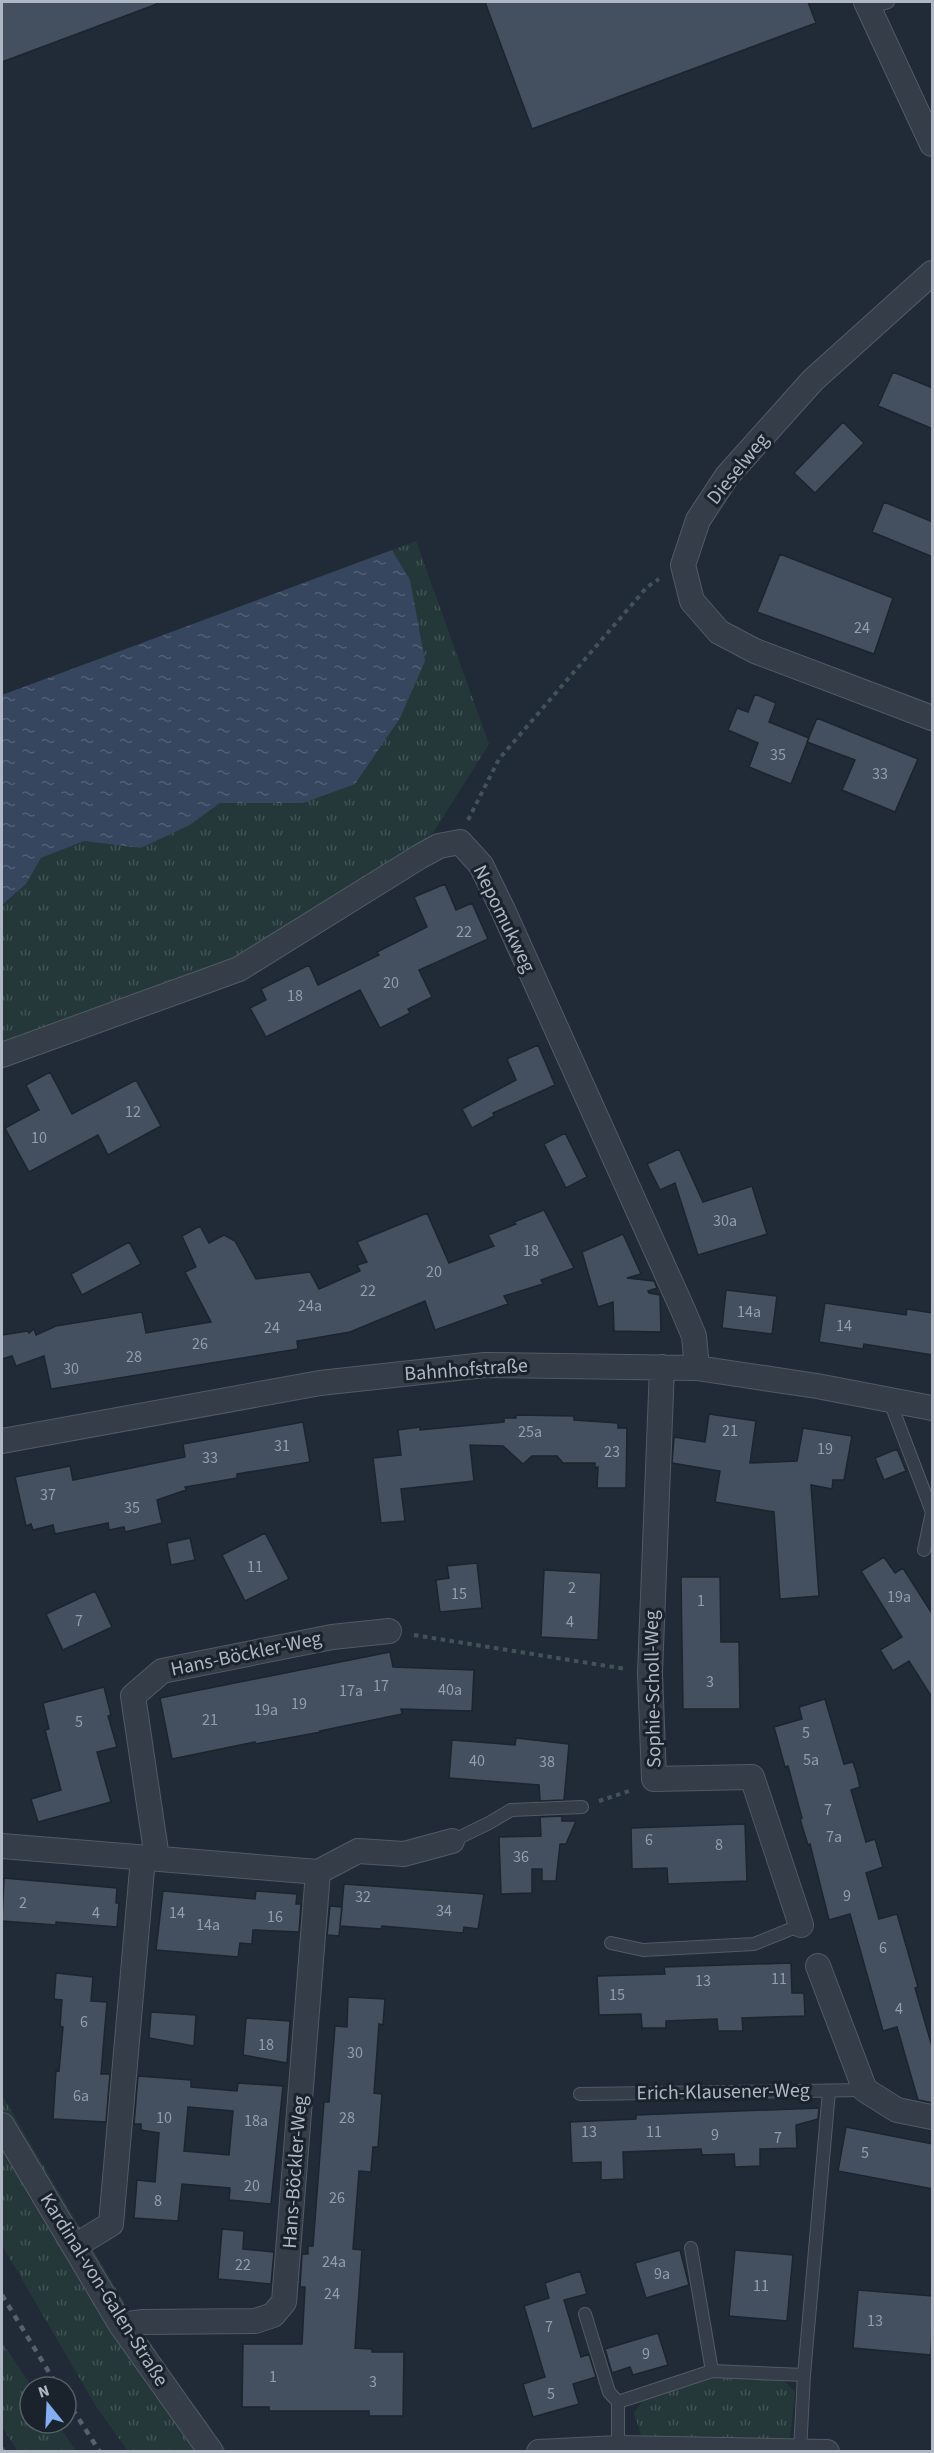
<svg xmlns="http://www.w3.org/2000/svg" width="934" height="2453" font-family="'Source Sans 3',sans-serif">
<style>
.grass{fill:url(#grass-tufts)}
.water{fill:url(#water-ripples)}
.building{fill:#44505f;stroke:#1c242e;stroke-width:1.5;fill-rule:evenodd}
.lines{fill:none;stroke-linecap:round;stroke-linejoin:round}
.lane-casing{stroke:#525a66;stroke-width:14}
.street-casing{stroke:#525a66;stroke-width:26}
.path{stroke:#415356;stroke-width:4;stroke-dasharray:4.5 4.5;stroke-linecap:butt}
.lane{stroke:#353d48;stroke-width:12}
.street{stroke:#353d48;stroke-width:24}
.rail{stroke:#57606f;stroke-width:4.5;stroke-dasharray:6 6;stroke-linecap:butt}
.labels{text-anchor:middle;dominant-baseline:central;stroke-width:6;stroke-linejoin:round;paint-order:stroke}
.number-label{font-size:16px;fill:#949dab}
.street-label{font-size:20px;fill:#afb7c4;stroke:#1a222c}
</style>
<defs>
<pattern id="grass-tufts" width="24" height="20" patternUnits="userSpaceOnUse" patternTransform="scale(1.5)"><rect width="24" height="20" fill="#243839"/><path d="M3 7l-1-3M5 7V3M7 7l1-3M15 17l-1-3M17 17v-4M19 17l1-3" fill="none" stroke="#415354"/></pattern>
<pattern id="water-ripples" width="26" height="14" patternUnits="userSpaceOnUse" patternTransform="scale(1.5)"><rect width="26" height="14" fill="#36465e"/><path d="M2 4q2-2 4 0t4 0M15 11q2-2 4 0t4 0" fill="none" stroke="#515e73"/></pattern>
</defs>
<rect width="100%" height="100%" fill="#212b37"/>
<!-- grass -->
<path class="grass" d="M 416,541 L 489,744 L 431,836 L 211,993 L 2,1060 L 2,905 L 26,884 L 41,858 L 84,841 L 141,848 L 190,825 L 220,803 L 303,803 L 410,580 L 392,550 Z
M 2,2095 L 138,2326 L 227,2451 L 128,2451 L 97,2408 L 2,2245 Z
M 2,2342 L 32,2387 L 30,2387 L 30,2423 L 57,2423 L 76,2451 L 18,2451 L 2,2427 Z
M 715,2376 L 783,2380 L 795,2392 L 790,2438 L 642,2438 L 634,2413 L 645,2397 Z"/>
<!-- water -->
<path class="water" d="M 392,550 L 410,580 L 425,661 L 400,718 L 355,784 L 303,803 L 220,803 L 190,825 L 141,848 L 84,841 L 41,858 L 26,884 L 2,905 L 2,695 Z"/>
<!-- building -->
<path class="building" d="M 2,2 L 157,2 L 157,4 L 2,62 Z
M 485,2 L 808,2 L 816,23 L 532,129 Z
M 893,372 L 933,388 L 933,429 L 878,406 Z
M 843,422 L 864,443 L 815,493 L 794,473 Z
M 884,502 L 933,522 L 933,557 L 872,532 Z
M 780,554 L 893,598 L 874,654 L 757,612 Z
M 755,694 L 776,703 L 769,722 L 809,738 L 791,784 L 749,767 L 758,743 L 728,730 L 737,708 L 748,712 Z
M 817,718 L 918,759 L 895,812 L 842,790 L 855,760 L 807,742 Z
M 445,884 L 456,910 L 472,903 L 488,939 L 419,970 L 432,997 L 408,1009 L 410,1013 L 380,1028 L 360,990 L 266,1037 L 250,1008 L 266,1000 L 261,989 L 309,965 L 318,985 L 379,955 L 377,952 L 427,927 L 414,897 Z
M 538,1045 L 555,1085 L 493,1113 L 494,1116 L 472,1128 L 462,1109 L 516,1080 L 507,1059 Z
M 50,1072 L 72,1114 L 136,1080 L 161,1126 L 108,1155 L 98,1135 L 29,1172 L 5,1128 L 39,1110 L 26,1085 Z
M 565,1133 L 587,1177 L 566,1188 L 544,1144 Z
M 679,1149 L 703,1202 L 752,1186 L 767,1234 L 698,1255 L 675,1183 L 660,1190 L 647,1164 Z
M 544,1210 L 574,1268 L 541,1280 L 543,1284 L 504,1296 L 508,1304 L 435,1330 L 425,1301 L 350,1332 L 297,1341 L 298,1349 L 51,1389 L 44,1356 L 16,1366 L 12,1356 L 2,1359 L 2,1335 L 28,1331 L 29,1333 L 34,1329 L 36,1335 L 56,1326 L 142,1312 L 146,1333 L 211,1322 L 185,1272 L 196,1267 L 182,1236 L 200,1226 L 209,1243 L 224,1235 L 235,1241 L 256,1279 L 310,1272 L 319,1289 L 360,1271 L 357,1265 L 367,1262 L 357,1242 L 427,1213 L 449,1263 L 494,1246 L 488,1235 L 516,1224 L 514,1222 Z
M 623,1234 L 641,1274 L 627,1278 L 654,1281 L 657,1288 L 648,1291 L 649,1293 L 660,1295 L 661,1332 L 614,1331 L 613,1302 L 598,1307 L 582,1252 Z
M 129,1242 L 141,1264 L 82,1295 L 71,1274 Z
M 726,1290 L 777,1296 L 772,1334 L 722,1328 Z
M 825,1303 L 906,1315 L 907,1309 L 933,1313 L 933,1355 L 864,1344 L 863,1349 L 819,1342 Z
M 709,1414 L 756,1421 L 750,1463 L 797,1461 L 803,1428 L 852,1436 L 844,1480 L 833,1480 L 832,1489 L 811,1485 L 819,1596 L 780,1599 L 774,1512 L 715,1502 L 720,1471 L 672,1463 L 674,1437 L 705,1442 Z
M 516,1415 L 574,1416 L 574,1420 L 618,1423 L 618,1428 L 627,1428 L 626,1488 L 597,1488 L 598,1467 L 595,1468 L 595,1463 L 563,1463 L 557,1456 L 532,1456 L 523,1464 L 503,1446 L 470,1445 L 474,1481 L 401,1489 L 405,1521 L 381,1523 L 373,1458 L 401,1455 L 398,1430 L 420,1427 L 420,1430 L 504,1422 L 504,1418 L 516,1418 Z
M 303,1422 L 310,1462 L 237,1474 L 237,1478 L 185,1487 L 186,1490 L 157,1500 L 162,1523 L 125,1532 L 124,1527 L 109,1530 L 108,1523 L 55,1534 L 53,1525 L 33,1530 L 31,1524 L 26,1526 L 15,1477 L 70,1466 L 73,1480 L 185,1457 L 183,1444 Z
M 897,1449 L 906,1471 L 884,1480 L 875,1458 Z
M 265,1533 L 289,1579 L 245,1601 L 222,1555 Z
M 190,1538 L 195,1560 L 171,1565 L 167,1543 Z
M 884,1557 L 895,1573 L 903,1568 L 933,1615 L 933,1699 L 909,1661 L 893,1671 L 880,1650 L 902,1637 L 861,1571 Z
M 477,1563 L 482,1608 L 440,1612 L 436,1580 L 449,1578 L 447,1566 Z
M 544,1570 L 601,1573 L 598,1640 L 541,1637 Z
M 681,1577 L 720,1577 L 721,1642 L 739,1642 L 740,1709 L 683,1709 Z
M 95,1591 L 112,1627 L 63,1650 L 46,1614 Z
M 390,1652 L 393,1667 L 474,1670 L 472,1711 L 401,1709 L 402,1714 L 320,1731 L 321,1732 L 255,1744 L 255,1742 L 172,1759 L 160,1698 Z
M 104,1687 L 111,1715 L 108,1716 L 117,1747 L 97,1752 L 111,1802 L 38,1822 L 31,1799 L 61,1790 L 45,1730 L 49,1729 L 43,1703 Z
M 825,1699 L 844,1764 L 853,1762 L 857,1774 L 860,1787 L 851,1790 L 866,1842 L 875,1839 L 883,1867 L 866,1873 L 879,1919 L 897,1914 L 918,1987 L 915,1988 L 933,2050 L 933,2103 L 918,2100 L 897,2027 L 883,2031 L 850,1914 L 829,1920 L 810,1844 L 808,1845 L 800,1819 L 802,1818 L 788,1766 L 785,1767 L 774,1727 L 802,1719 L 799,1707 Z
M 516,1738 L 569,1744 L 564,1800 L 540,1801 L 539,1785 L 449,1778 L 452,1740 L 515,1745 Z
M 562,1816 L 562,1821 L 576,1821 L 566,1844 L 560,1844 L 556,1881 L 542,1881 L 542,1869 L 532,1869 L 532,1893 L 501,1894 L 499,1837 L 541,1836 L 540,1817 Z
M 745,1824 L 747,1881 L 668,1884 L 667,1868 L 632,1869 L 631,1828 Z
M 4,1878 L 117,1888 L 116,1903 L 119,1903 L 117,1927 L 56,1922 L 56,1925 L 2,1921 Z
M 344,1884 L 484,1894 L 478,1929 L 464,1927 L 463,1933 L 382,1926 L 381,1929 L 340,1926 Z
M 163,1891 L 255,1899 L 256,1891 L 297,1894 L 296,1904 L 301,1904 L 299,1932 L 253,1930 L 252,1944 L 240,1943 L 238,1957 L 156,1950 Z
M 330,1906 L 342,1907 L 339,1936 L 327,1935 Z
M 791,1963 L 792,1993 L 804,1993 L 805,2016 L 742,2018 L 743,2031 L 718,2031 L 717,2019 L 666,2021 L 666,2028 L 642,2028 L 641,2014 L 599,2015 L 597,1976 L 665,1974 L 664,1967 Z
M 56,1973 L 93,1977 L 91,2001 L 107,2002 L 101,2074 L 110,2074 L 106,2122 L 53,2119 L 56,2070 L 59,2071 L 63,2027 L 60,2026 L 62,2000 L 54,1999 Z
M 348,1997 L 385,1999 L 383,2025 L 379,2024 L 374,2093 L 382,2094 L 378,2147 L 373,2147 L 371,2172 L 359,2171 L 353,2249 L 362,2250 L 355,2348 L 372,2349 L 372,2352 L 404,2352 L 403,2416 L 369,2416 L 369,2411 L 269,2411 L 269,2407 L 242,2407 L 243,2344 L 302,2344 L 305,2287 L 300,2287 L 302,2254 L 308,2254 L 308,2246 L 313,2246 L 324,2102 L 329,2102 L 335,2026 L 347,2027 Z
M 151,2012 L 196,2015 L 194,2046 L 149,2038 Z
M 246,2018 L 290,2021 L 287,2063 L 243,2055 Z
M 138,2076 L 191,2080 L 191,2087 L 237,2091 L 238,2083 L 283,2086 L 271,2204 L 229,2200 L 230,2188 L 182,2184 L 178,2221 L 134,2218 L 137,2180 L 155,2182 L 159,2133 L 141,2130 L 141,2124 L 134,2124 ZM 188,2107 L 233,2111 L 229,2155 L 184,2151 Z
M 819,2108 L 818,2119 L 796,2125 L 797,2148 L 760,2149 L 760,2166 L 735,2167 L 734,2154 L 702,2155 L 701,2149 L 623,2152 L 624,2179 L 601,2180 L 601,2162 L 572,2163 L 570,2122 L 636,2119 L 636,2115 Z
M 846,2127 L 933,2144 L 933,2189 L 838,2171 Z
M 222,2229 L 244,2231 L 243,2249 L 274,2252 L 271,2284 L 218,2279 Z
M 680,2250 L 689,2285 L 646,2298 L 635,2263 Z
M 735,2250 L 793,2255 L 787,2321 L 729,2316 Z
M 580,2271 L 587,2294 L 564,2300 L 581,2357 L 589,2354 L 596,2377 L 573,2384 L 579,2404 L 533,2417 L 523,2384 L 545,2377 L 524,2306 L 549,2298 L 545,2283 Z
M 858,2290 L 933,2296 L 931,2355 L 853,2348 Z
M 658,2333 L 668,2365 L 633,2375 L 630,2367 L 612,2373 L 605,2349 Z"/>
<g class="lines">
<defs>
<path id="lane" d="M 869,8 L 888,2
M 889,1399 L 932,1512 L 924,1550
M 452,1841 L 489,1823 L 511,1810 L 582,1807
M 611,1943 L 643,1950 L 754,1944 L 801,1925
M 580,2094 L 865,2090
M 691,2248 L 712,2371
M 585,2314 L 609,2392 L 618,2402
M 618,2448 L 618,2402 L 712,2371 L 804,2375
M 800,2451 L 804,2375 L 829,2091"/>
<path id="street" d="M 866,2 L 932,144
M 932,273 L 813,380 L 727,476 L 698,520 L 683,565 L 692,601 L 719,632 L 755,651 L 932,718
M 2,1055 L 239,969 L 419,857 L 439,846 L 460,842 L 481,865 L 503,910 L 683,1310 L 694,1336 L 697,1368
M 662,1367 L 650,1673 L 654,1779 L 752,1777 L 801,1925
M 2,1441 L 320,1383 L 485,1365 L 697,1368 L 817,1386 L 932,1408
M 2,1846 L 318,1872 L 358,1851 L 404,1854 L 452,1841
M 157,1858 L 133,1696 L 162,1671 L 332,1637 L 389,1631
M 818,1966 L 865,2090 L 897,2110 L 932,2117
M 2,2125 L 121,2325 L 211,2452
M 75,2246 L 111,2224 L 143,1858
M 121,2325 L 143,2322 L 255,2321 L 273,2315 L 284,2302 L 318,1872
M 539,2452 L 618,2448 L 827,2452"/>
</defs>
<!-- lane casing -->
<use href="#lane" class="lane-casing"/>
<!-- street casing -->
<use href="#street" class="street-casing"/>
<!-- path -->
<path class="path" d="M 468,820 L 499,759 L 647,587 L 659,579
M 414,1635 L 626,1669
M 599,1801 L 632,1790
M 2,2448 L 4,2452"/>
<!-- lane -->
<use href="#lane" class="lane"/>
<!-- street -->
<use href="#street" class="street"/>
<!-- rail -->
<path class="rail" d="M 2,2295 L 58,2387
M 66,2399 L 100,2452"/>
</g>
<g class="labels">
<!-- number labels -->
<g class="number-label">
<text x="862" y="628">24</text>
<text x="778" y="755">35</text>
<text x="880" y="774">33</text>
<text x="464" y="932">22</text>
<text x="391" y="983">20</text>
<text x="295" y="996">18</text>
<text x="133" y="1112">12</text>
<text x="39" y="1138">10</text>
<text x="725" y="1221">30a</text>
<text x="531" y="1251">18</text>
<text x="434" y="1272">20</text>
<text x="368" y="1291">22</text>
<text x="310" y="1306">24a</text>
<text x="749" y="1312">14a</text>
<text x="844" y="1326">14</text>
<text x="272" y="1328">24</text>
<text x="200" y="1344">26</text>
<text x="134" y="1357">28</text>
<text x="71" y="1369">30</text>
<text x="730" y="1431">21</text>
<text x="530" y="1432">25a</text>
<text x="282" y="1446">31</text>
<text x="825" y="1449">19</text>
<text x="612" y="1452">23</text>
<text x="210" y="1458">33</text>
<text x="48" y="1495">37</text>
<text x="132" y="1508">35</text>
<text x="255" y="1567">11</text>
<text x="572" y="1588">2</text>
<text x="459" y="1594">15</text>
<text x="899" y="1597">19a</text>
<text x="701" y="1601">1</text>
<text x="79" y="1621">7</text>
<text x="570" y="1622">4</text>
<text x="710" y="1682">3</text>
<text x="381" y="1686">17</text>
<text x="450" y="1690">40a</text>
<text x="351" y="1691">17a</text>
<text x="299" y="1704">19</text>
<text x="266" y="1710">19a</text>
<text x="210" y="1720">21</text>
<text x="79" y="1722">5</text>
<text x="806" y="1733">5</text>
<text x="811" y="1760">5a</text>
<text x="477" y="1761">40</text>
<text x="547" y="1762">38</text>
<text x="828" y="1810">7</text>
<text x="834" y="1837">7a</text>
<text x="649" y="1840">6</text>
<text x="719" y="1845">8</text>
<text x="521" y="1857">36</text>
<text x="847" y="1896">9</text>
<text x="363" y="1897">32</text>
<text x="23" y="1903">2</text>
<text x="444" y="1911">34</text>
<text x="96" y="1913">4</text>
<text x="177" y="1913">14</text>
<text x="275" y="1917">16</text>
<text x="208" y="1925">14a</text>
<text x="883" y="1948">6</text>
<text x="779" y="1979">11</text>
<text x="703" y="1981">13</text>
<text x="617" y="1995">15</text>
<text x="899" y="2009">4</text>
<text x="84" y="2022">6</text>
<text x="266" y="2045">18</text>
<text x="355" y="2053">30</text>
<text x="81" y="2096">6a</text>
<text x="164" y="2118">10</text>
<text x="347" y="2118">28</text>
<text x="256" y="2121">18a</text>
<text x="589" y="2132">13</text>
<text x="654" y="2132">11</text>
<text x="715" y="2135">9</text>
<text x="778" y="2138">7</text>
<text x="865" y="2153">5</text>
<text x="252" y="2186">20</text>
<text x="337" y="2198">26</text>
<text x="158" y="2201">8</text>
<text x="334" y="2262">24a</text>
<text x="243" y="2265">22</text>
<text x="662" y="2274">9a</text>
<text x="761" y="2286">11</text>
<text x="332" y="2294">24</text>
<text x="875" y="2321">13</text>
<text x="549" y="2327">7</text>
<text x="646" y="2354">9</text>
<text x="273" y="2377">1</text>
<text x="373" y="2382">3</text>
<text x="551" y="2394">5</text>
</g>
<!-- street labels -->
<g class="street-label">
<text transform="translate(738 469) rotate(-51)">Dieselweg</text>
<text transform="translate(504 919) rotate(64)">Nepomukweg</text>
<text transform="translate(466 1370) rotate(-4)">Bahnhofstraße</text>
<text transform="translate(246 1654) rotate(-12)">Hans-Böckler-Weg</text>
<text transform="translate(653 1689) rotate(-91)">Sophie-Scholl-Weg</text>
<text transform="translate(723 2092) rotate(-1)">Erich-Klausener-Weg</text>
<text transform="translate(295 2172) rotate(-86)">Hans-Böckler-Weg</text>
<text transform="translate(104 2290) rotate(58)">Kardinal-von-Galen-Straße</text>
</g>
</g>
<!-- border -->
<rect width="934" height="2453" fill="none" stroke="#afb7c4" stroke-width="6"/>
<!-- north arrow -->
<g transform="translate(48 2405) rotate(342)"><circle r="28" fill="#1a222c" stroke="#565e69" stroke-width="1.5"/>
<path d="M0-4.5L10 22L0 15L-10 22Z" fill="#85aff4"/>
<text y="-9" font-size="16" font-weight="bold" text-anchor="middle" fill="#afb7c4">N</text>
</g>
</svg>
